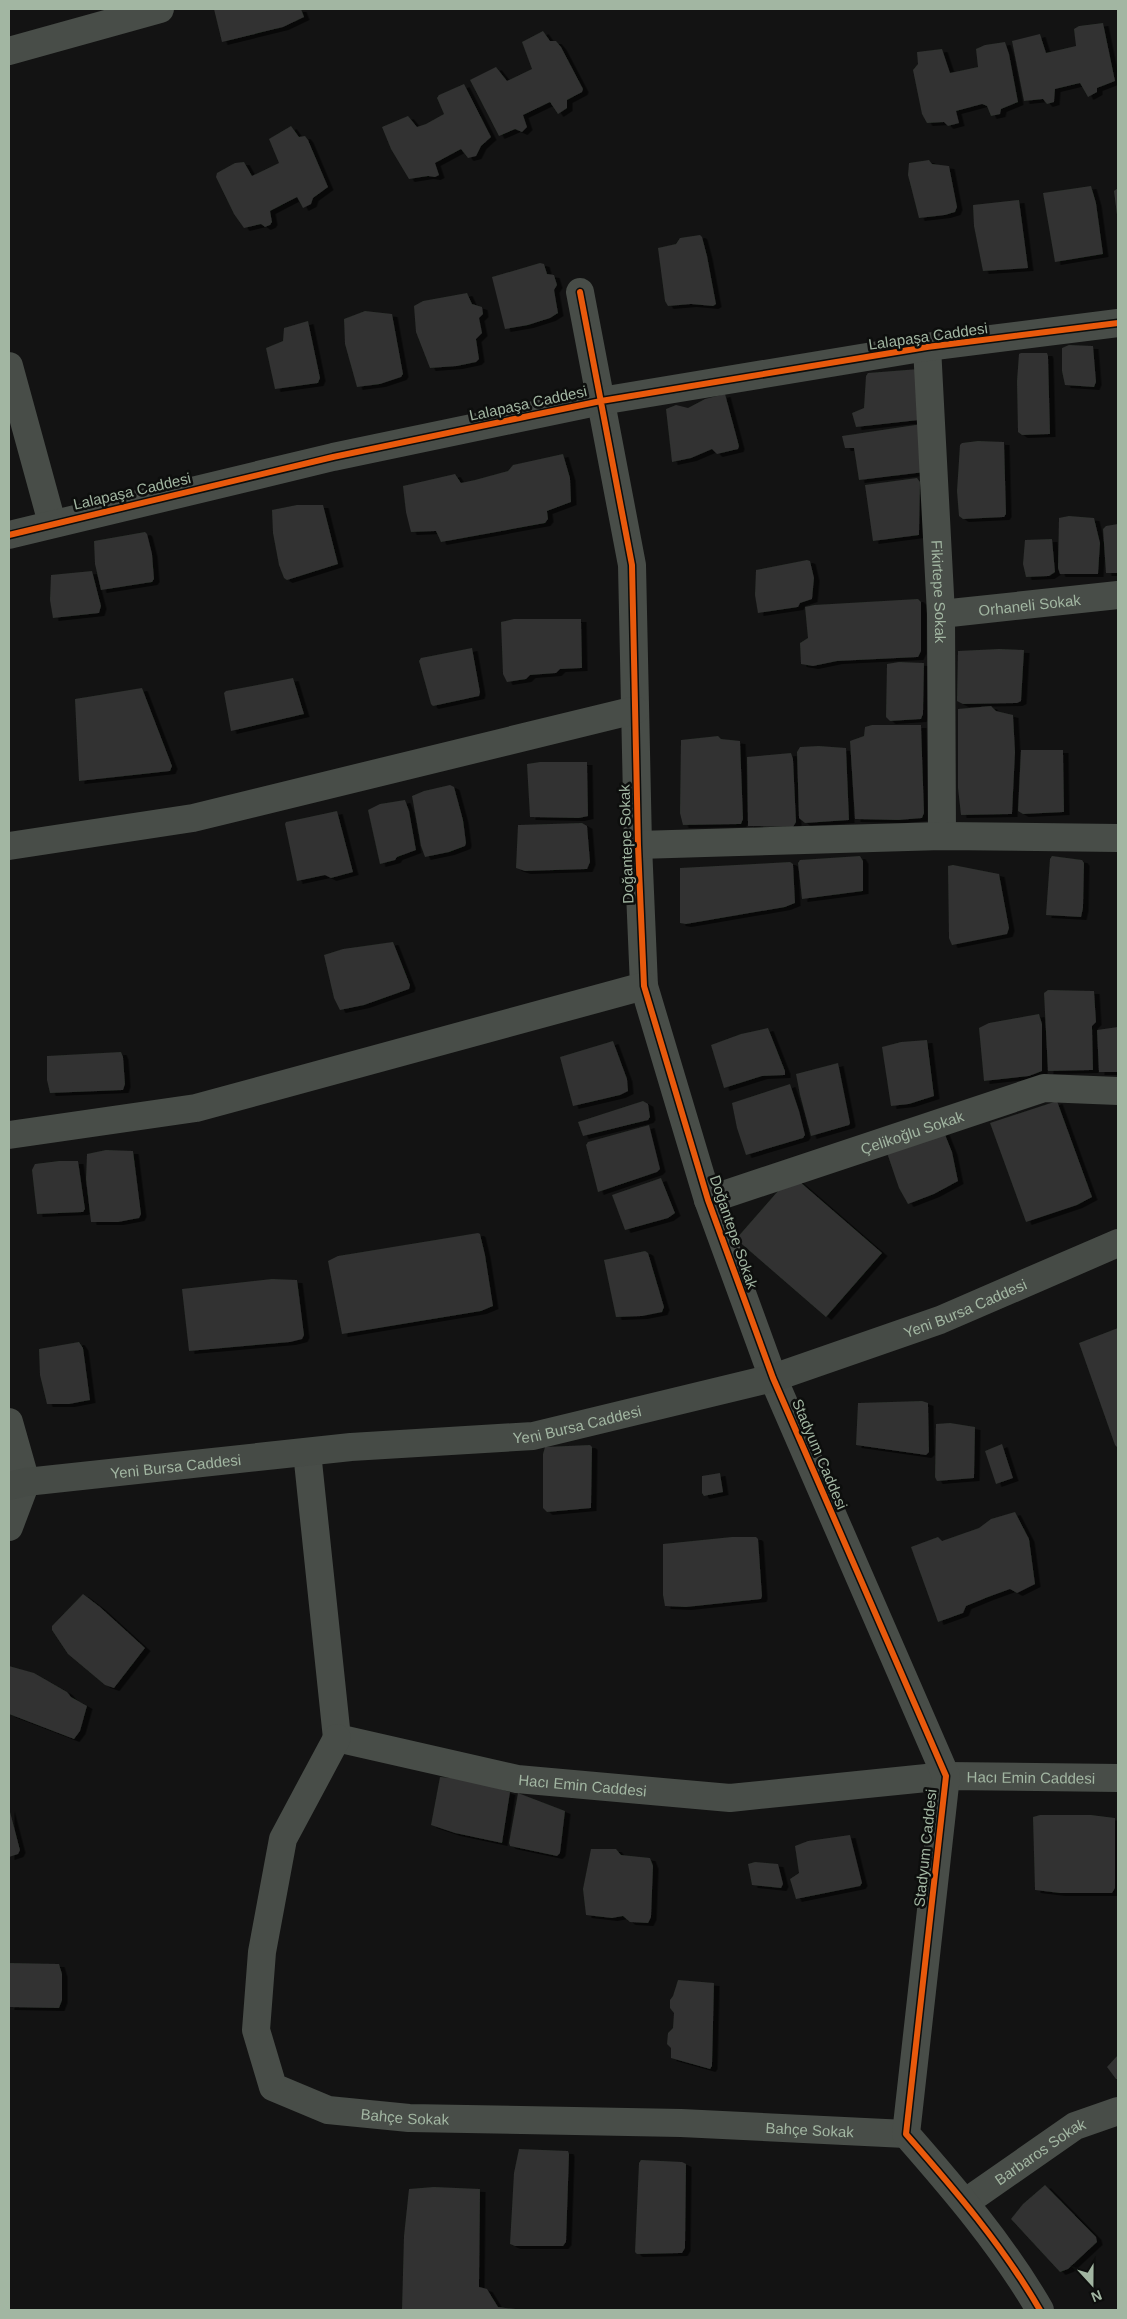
<svg xmlns="http://www.w3.org/2000/svg" width="1127" height="2319" font-family="Helvetica,sans-serif">
<style>
.building{fill:#303330;filter:url(#shadow)}
.lines{fill:none;stroke-linecap:round;stroke-linejoin:round}
.minor{stroke:#484d48;stroke-width:28}
.tertiary{stroke:#484d48;stroke-width:28}
.secondary{stroke:#464b46;stroke-width:28}
.cycleway-casing{stroke:#0d0e0d;stroke-width:9}
.cycleway{stroke:#e8590c;stroke-width:6}
.labels{text-anchor:middle;dominant-baseline:central;stroke-width:5;stroke-linejoin:round;paint-order:stroke}
.street-label{font-size:15px;fill:#a2b6a2;stroke:#0d0e0d}
</style>
<defs>
<filter id="shadow"><feDropShadow dx="5.5" dy="3" stdDeviation="0" flood-color="#0009"/></filter>
</defs>
<rect width="100%" height="100%" fill="#131313"/>
<!-- building -->
<path class="building" d="M 214,9 L 301,9 L 304,17 L 283,27 L 222,42 Z
M 1103,23 L 1115,81 L 1097,88 L 1097,92 L 1088,97 L 1080,83 L 1055,89 L 1054,102 L 1047,104 L 1043,99 L 1024,101 L 1012,41 L 1040,34 L 1046,53 L 1076,46 L 1074,29 L 1079,26 Z
M 543,31 L 550,41 L 556,41 L 561,47 L 583,89 L 582,92 L 567,100 L 567,108 L 558,114 L 550,102 L 523,115 L 527,127 L 522,132 L 515,129 L 499,136 L 470,80 L 496,67 L 507,81 L 532,69 L 522,42 Z
M 1005,42 L 1009,54 L 1018,102 L 1001,109 L 1000,114 L 991,116 L 987,106 L 982,104 L 956,111 L 959,123 L 948,126 L 944,122 L 927,123 L 922,114 L 913,70 L 918,64 L 917,52 L 942,49 L 950,73 L 978,67 L 976,49 L 985,45 Z
M 464,84 L 491,137 L 481,146 L 476,156 L 468,158 L 461,149 L 435,163 L 439,175 L 435,177 L 428,176 L 409,179 L 391,149 L 382,127 L 408,116 L 417,127 L 426,124 L 444,114 L 437,98 L 439,95 Z
M 291,126 L 299,137 L 305,136 L 308,140 L 328,187 L 313,198 L 311,204 L 303,208 L 297,197 L 270,211 L 272,222 L 270,225 L 265,227 L 261,224 L 244,228 L 234,214 L 216,177 L 217,173 L 235,163 L 244,162 L 252,176 L 279,163 L 269,139 Z
M 929,160 L 932,164 L 949,166 L 957,207 L 955,212 L 945,215 L 919,218 L 908,175 L 909,163 Z
M 1091,186 L 1096,203 L 1103,254 L 1055,262 L 1043,193 Z
M 1118,188 L 1118,215 L 1117,215 L 1114,191 Z
M 1019,200 L 1028,268 L 983,271 L 974,226 L 973,205 Z
M 700,235 L 702,237 L 707,256 L 716,304 L 713,306 L 691,304 L 668,306 L 665,301 L 658,248 L 676,244 L 680,238 Z
M 540,263 L 544,264 L 547,274 L 554,275 L 557,285 L 554,290 L 558,313 L 550,318 L 528,325 L 505,329 L 492,277 Z
M 467,293 L 472,304 L 482,307 L 483,314 L 479,318 L 482,333 L 476,339 L 479,359 L 476,362 L 457,366 L 430,368 L 416,332 L 414,306 L 423,301 Z
M 365,311 L 392,314 L 403,374 L 401,377 L 380,384 L 357,387 L 345,344 L 344,319 Z
M 308,321 L 320,378 L 318,383 L 275,389 L 266,348 L 283,341 L 284,328 Z
M 1069,345 L 1093,346 L 1096,382 L 1094,387 L 1065,385 L 1062,371 L 1062,348 Z
M 1021,353 L 1047,353 L 1048,356 L 1050,434 L 1022,435 L 1018,432 L 1017,381 L 1019,354 Z
M 919,369 L 919,420 L 856,427 L 852,413 L 864,408 L 866,376 L 868,373 Z
M 725,394 L 739,446 L 738,449 L 717,454 L 712,449 L 691,458 L 672,462 L 666,409 L 676,405 L 688,408 L 705,399 Z
M 922,424 L 925,472 L 859,480 L 854,448 L 845,448 L 842,436 Z
M 978,441 L 1004,442 L 1006,514 L 1004,517 L 963,519 L 959,516 L 957,491 L 960,445 L 962,443 Z
M 563,454 L 570,478 L 571,502 L 547,511 L 548,519 L 545,523 L 441,542 L 436,531 L 411,532 L 406,512 L 403,486 L 455,474 L 461,483 L 475,480 L 508,471 L 513,465 Z
M 917,478 L 920,482 L 919,535 L 873,541 L 865,485 Z
M 297,505 L 323,505 L 338,564 L 287,580 L 284,578 L 279,565 L 273,533 L 272,510 Z
M 1069,516 L 1094,518 L 1100,543 L 1098,574 L 1060,574 L 1058,568 L 1059,518 Z
M 1118,524 L 1118,573 L 1106,573 L 1103,529 L 1106,526 Z
M 145,532 L 147,534 L 152,554 L 154,579 L 152,582 L 101,590 L 95,564 L 94,541 Z
M 1052,539 L 1055,572 L 1049,576 L 1026,577 L 1023,564 L 1025,540 Z
M 807,560 L 810,561 L 814,578 L 812,599 L 800,603 L 798,607 L 758,613 L 755,595 L 756,570 Z
M 92,571 L 101,606 L 99,613 L 53,618 L 50,600 L 51,575 Z
M 918,599 L 921,602 L 921,651 L 918,657 L 837,661 L 813,666 L 801,664 L 800,643 L 808,638 L 805,607 L 814,605 Z
M 514,619 L 581,619 L 582,668 L 560,669 L 556,673 L 530,675 L 526,679 L 507,682 L 503,674 L 501,622 Z
M 472,648 L 480,692 L 479,696 L 433,706 L 431,704 L 419,661 L 421,658 Z
M 999,649 L 1024,650 L 1021,701 L 1017,703 L 963,704 L 957,701 L 958,651 Z
M 899,662 L 924,663 L 923,714 L 921,719 L 890,721 L 886,717 L 887,664 Z
M 293,678 L 304,714 L 231,731 L 224,693 L 226,691 Z
M 142,688 L 172,766 L 170,771 L 79,781 L 75,699 Z
M 991,706 L 996,711 L 1013,715 L 1015,752 L 1012,814 L 961,815 L 958,788 L 958,709 Z
M 872,725 L 921,725 L 924,813 L 922,818 L 898,820 L 855,819 L 850,741 L 864,736 L 865,727 Z
M 718,736 L 721,739 L 740,741 L 743,819 L 741,824 L 683,825 L 680,813 L 681,740 Z
M 819,746 L 846,748 L 849,820 L 805,823 L 799,818 L 797,752 L 800,747 Z
M 1021,750 L 1063,750 L 1064,812 L 1023,814 L 1018,811 Z
M 791,753 L 793,759 L 796,822 L 793,827 L 748,826 L 747,757 Z
M 540,762 L 587,762 L 588,816 L 579,818 L 530,817 L 527,764 Z
M 450,785 L 454,787 L 463,820 L 466,843 L 465,846 L 449,852 L 425,857 L 421,846 L 412,796 L 424,791 Z
M 405,800 L 409,811 L 416,850 L 397,857 L 395,860 L 380,864 L 368,810 L 380,804 Z
M 337,811 L 353,872 L 331,878 L 325,875 L 297,881 L 285,824 L 286,822 Z
M 582,823 L 587,826 L 590,862 L 587,869 L 525,871 L 516,868 L 518,825 Z
M 860,856 L 863,861 L 863,891 L 802,899 L 798,863 L 800,860 Z
M 1052,856 L 1082,860 L 1084,863 L 1083,908 L 1081,917 L 1046,915 L 1050,859 Z
M 790,862 L 793,864 L 795,903 L 785,907 L 686,924 L 680,923 L 680,868 Z
M 953,865 L 999,874 L 1009,928 L 1007,934 L 952,945 L 949,938 L 948,866 Z
M 393,942 L 410,985 L 409,989 L 364,1005 L 340,1010 L 334,998 L 324,955 L 343,949 Z
M 1048,990 L 1094,991 L 1096,1022 L 1092,1026 L 1093,1070 L 1048,1071 L 1044,993 Z
M 1039,1014 L 1042,1024 L 1042,1071 L 1029,1076 L 984,1081 L 979,1028 L 989,1023 Z
M 1118,1027 L 1118,1072 L 1099,1072 L 1097,1030 Z
M 768,1028 L 785,1071 L 785,1075 L 762,1076 L 724,1088 L 711,1045 L 741,1034 Z
M 927,1040 L 934,1096 L 909,1104 L 891,1106 L 882,1047 L 901,1042 Z
M 613,1041 L 627,1079 L 628,1091 L 620,1095 L 573,1106 L 560,1057 Z
M 121,1052 L 123,1057 L 125,1084 L 123,1090 L 50,1093 L 47,1080 L 47,1056 Z
M 838,1063 L 850,1123 L 849,1125 L 811,1136 L 800,1095 L 796,1074 Z
M 790,1084 L 799,1111 L 805,1135 L 803,1138 L 746,1155 L 737,1128 L 732,1103 Z
M 643,1101 L 648,1104 L 650,1117 L 648,1120 L 583,1136 L 578,1122 Z
M 1057,1101 L 1092,1197 L 1077,1205 L 1026,1222 L 990,1123 Z
M 649,1125 L 660,1169 L 657,1172 L 598,1192 L 586,1145 L 588,1142 Z
M 944,1132 L 952,1152 L 958,1181 L 934,1194 L 908,1204 L 899,1188 L 885,1147 Z
M 106,1150 L 133,1151 L 141,1214 L 139,1218 L 118,1222 L 91,1222 L 86,1179 L 87,1154 Z
M 59,1161 L 78,1161 L 85,1209 L 83,1212 L 37,1214 L 32,1170 L 35,1164 Z
M 792,1175 L 882,1253 L 826,1317 L 736,1239 Z
M 661,1178 L 675,1213 L 668,1218 L 625,1230 L 612,1195 Z
M 478,1233 L 480,1234 L 485,1255 L 493,1306 L 481,1311 L 342,1334 L 328,1261 L 338,1256 Z
M 645,1251 L 648,1253 L 664,1307 L 662,1312 L 642,1316 L 616,1317 L 604,1260 Z
M 272,1279 L 297,1280 L 304,1335 L 302,1339 L 290,1342 L 189,1351 L 182,1289 Z
M 1118,1328 L 1118,1448 L 1115,1445 L 1079,1343 Z
M 79,1342 L 83,1348 L 90,1400 L 69,1404 L 47,1404 L 40,1375 L 39,1349 Z
M 922,1401 L 928,1403 L 929,1452 L 926,1455 L 856,1445 L 858,1403 Z
M 950,1423 L 975,1427 L 974,1478 L 937,1481 L 935,1477 L 936,1424 Z
M 1002,1444 L 1013,1478 L 996,1484 L 985,1451 Z
M 590,1445 L 592,1447 L 591,1508 L 547,1512 L 543,1508 L 543,1454 L 545,1447 Z
M 720,1473 L 723,1492 L 704,1496 L 702,1493 L 702,1476 Z
M 1015,1512 L 1029,1539 L 1035,1584 L 1017,1593 L 1010,1589 L 988,1597 L 966,1606 L 963,1613 L 938,1622 L 911,1547 L 938,1537 L 942,1541 L 979,1528 L 991,1519 Z
M 732,1537 L 756,1537 L 758,1539 L 762,1596 L 761,1599 L 686,1607 L 665,1606 L 663,1595 L 663,1544 Z
M 83,1594 L 100,1607 L 145,1648 L 114,1688 L 105,1685 L 68,1654 L 52,1630 L 52,1626 Z
M 9,1666 L 34,1673 L 67,1692 L 71,1697 L 87,1706 L 80,1731 L 74,1739 L 9,1714 Z
M 440,1777 L 466,1779 L 510,1792 L 502,1843 L 455,1833 L 431,1825 Z
M 518,1793 L 565,1811 L 560,1853 L 557,1856 L 510,1846 L 509,1843 Z
M 9,1808 L 20,1850 L 18,1854 L 9,1857 Z
M 1040,1815 L 1091,1815 L 1115,1818 L 1115,1888 L 1112,1893 L 1060,1893 L 1035,1890 L 1033,1817 Z
M 850,1835 L 862,1883 L 860,1886 L 796,1899 L 790,1879 L 799,1873 L 795,1846 L 808,1841 Z
M 591,1849 L 616,1849 L 621,1855 L 650,1858 L 653,1866 L 651,1917 L 648,1923 L 630,1922 L 623,1916 L 612,1918 L 586,1915 L 583,1889 Z
M 755,1862 L 778,1864 L 783,1884 L 781,1888 L 752,1885 L 748,1864 Z
M 9,1963 L 59,1964 L 62,1974 L 62,2000 L 59,2008 L 9,2007 Z
M 678,1980 L 714,1983 L 712,2066 L 710,2069 L 671,2058 L 671,2048 L 667,2044 L 668,2033 L 673,2028 L 674,2013 L 670,2008 L 670,2000 L 673,1996 Z
M 1118,2055 L 1118,2079 L 1116,2079 L 1107,2067 Z
M 519,2149 L 568,2151 L 569,2154 L 566,2242 L 563,2246 L 515,2246 L 510,2244 L 514,2173 Z
M 641,2160 L 682,2162 L 686,2164 L 685,2248 L 682,2253 L 637,2254 L 635,2252 L 639,2163 Z
M 1045,2185 L 1096,2237 L 1097,2242 L 1068,2269 L 1060,2272 L 1011,2219 L 1023,2204 Z
M 434,2187 L 480,2189 L 479,2287 L 487,2289 L 498,2307 L 524,2310 L 402,2310 L 404,2236 L 409,2189 Z"/>
<g class="lines">
<!-- minor -->
<g class="minor">
<path d="M 9,51 L 160,9"/>
<path d="M 580,292 L 632,565 L 638,845 L 644,986 L 708,1200 L 773,1378"/>
<path id="s1" d="M 927,347 L 941,614 L 942,836"/>
<path d="M 9,366 L 52,523"/>
<path d="M 9,535 L 333,457 L 601,401 L 927,347 L 1118,323"/>
<path id="s2" d="M 941,614 L 1118,595"/>
<path d="M 638,845 L 942,836 L 1118,838"/>
<path d="M 9,846 L 193,818 L 635,710"/>
<path d="M 9,1135 L 196,1108 L 644,986"/>
<path id="s3" d="M 708,1200 L 1044,1088 L 1118,1091"/>
<path d="M 9,1422 L 26,1482 L 9,1527"/>
<path id="s4" d="M 307,1452 L 337,1738 L 517,1779 L 730,1798 L 946,1776 L 1118,1778"/>
<path id="s5" d="M 337,1738 L 283,1839 L 262,1952 L 256,2030 L 273,2087 L 328,2110 L 409,2118 L 681,2123 L 906,2134"/>
<path id="s6" d="M 966,2202 L 1075,2126 L 1118,2111"/>
</g>
<!-- tertiary -->
<path class="tertiary" d="M 773,1378 L 946,1776 L 906,2134 C 955,2190 1003,2246 1040,2310"/>
<!-- secondary -->
<path class="secondary" id="s7" d="M 9,1486 L 26,1482 L 351,1447 L 533,1436 L 773,1378 L 940,1320 L 1118,1243"/>
<defs>
<path id="cycleway" d="M 580,292 L 632,565 L 638,845 L 644,986 L 708,1200 L 773,1378 L 946,1776 L 906,2134 C 955,2190 1003,2246 1040,2310
M 9,535 L 333,457 L 601,401 L 927,347 L 1118,323"/>
</defs>
<!-- cycleway casing -->
<use href="#cycleway" class="cycleway-casing"/>
<!-- cycleway -->
<use href="#cycleway" class="cycleway"/>
</g>
<g class="labels">
<!-- street labels -->
<g class="street-label">
<text transform="translate(928 336) rotate(-8)">Lalapaşa Caddesi</text>
<text transform="translate(528 403) rotate(-12)">Lalapaşa Caddesi</text>
<text transform="translate(132 491) rotate(-13)">Lalapaşa Caddesi</text>
<text stroke="none"><textPath href="#s1" startOffset="245">Fikirtepe Sokak</textPath></text>
<text stroke="none"><textPath href="#s2" startOffset="89">Orhaneli Sokak</textPath></text>
<text transform="translate(626 844) rotate(-92)">Doğantepe Sokak</text>
<text stroke="none"><textPath href="#s3" startOffset="215">Çelikoğlu Sokak</textPath></text>
<text transform="translate(734 1232) rotate(71)">Doğantepe Sokak</text>
<text stroke="none"><textPath href="#s7" startOffset="978">Yeni Bursa Caddesi</textPath></text>
<text stroke="none"><textPath href="#s7" startOffset="572">Yeni Bursa Caddesi</textPath></text>
<text transform="translate(820 1454) rotate(67)">Stadyum Caddesi</text>
<text stroke="none"><textPath href="#s7" startOffset="168">Yeni Bursa Caddesi</textPath></text>
<text stroke="none"><textPath href="#s4" startOffset="988">Hacı Emin Caddesi</textPath></text>
<text stroke="none"><textPath href="#s4" startOffset="538">Hacı Emin Caddesi</textPath></text>
<text transform="translate(925 1848) rotate(-84)">Stadyum Caddesi</text>
<text stroke="none"><textPath href="#s5" startOffset="504">Bahçe Sokak</textPath></text>
<text stroke="none"><textPath href="#s5" startOffset="909">Bahçe Sokak</textPath></text>
<text stroke="none"><textPath href="#s6" startOffset="90">Barbaros Sokak</textPath></text>
</g>
</g>
<!-- border -->
<rect width="1127" height="2319" fill="none" stroke="#a2b6a2" stroke-width="20"/>
<!-- north arrow -->
<g transform="translate(1092 2284) rotate(159)" stroke="#0d0e0d" stroke-width="4" paint-order="stroke">
<path d="M0-4L9 19L0 12L-9 19Z" fill="#a2b6a2"/>
<text y="-8" font-size="14" font-weight="bold" text-anchor="middle" fill="#a2b6a2">N</text>
</g>
</svg>
